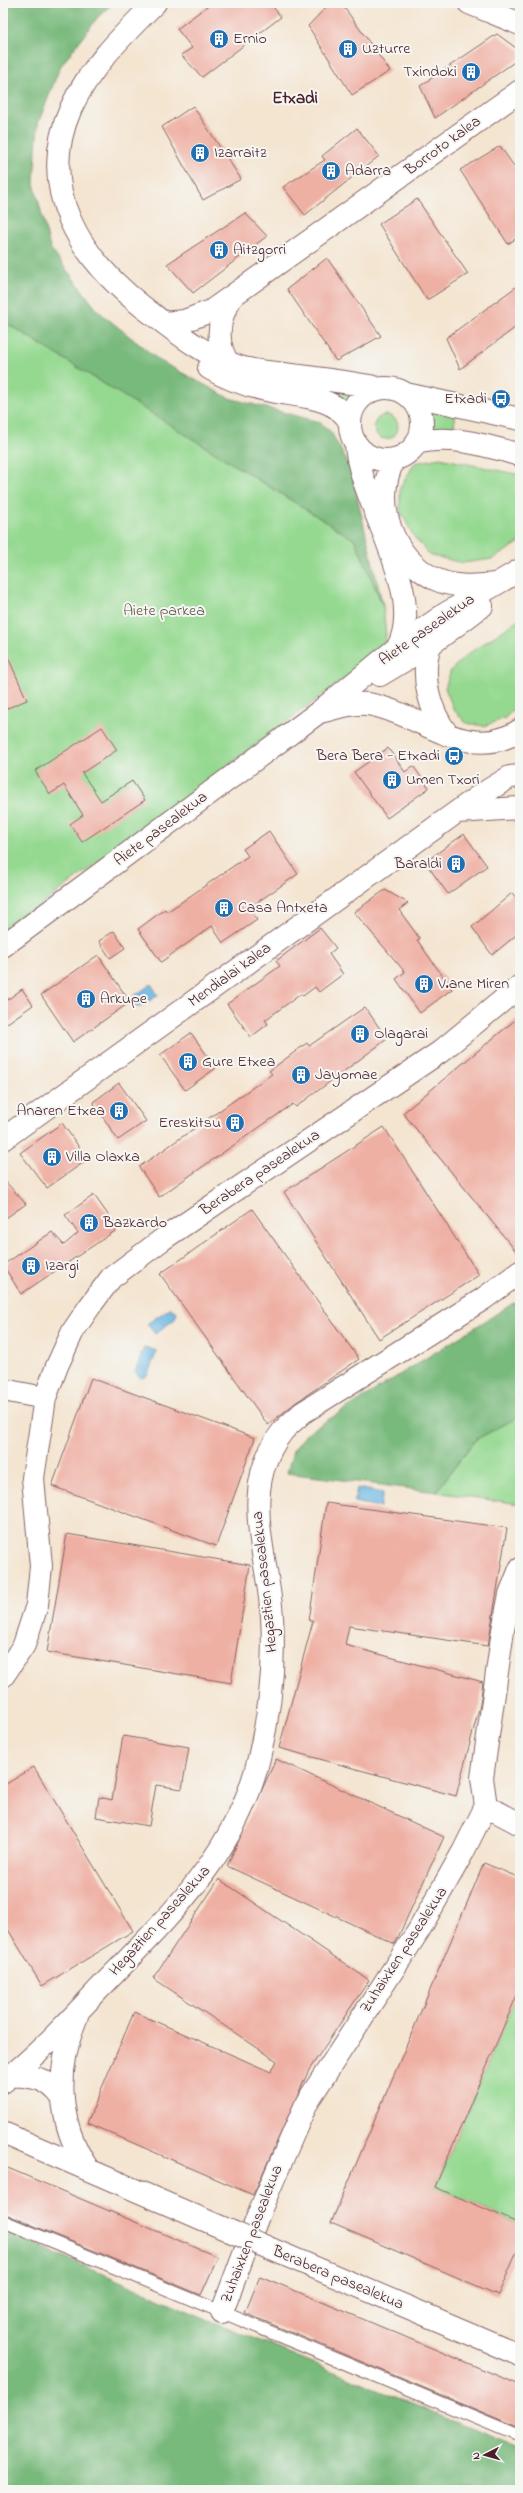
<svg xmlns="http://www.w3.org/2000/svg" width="523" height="2493" font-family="'Indie Flower',sans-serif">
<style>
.green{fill:#95d991;stroke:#707c5e}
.forest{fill:#78b97b;stroke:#616c53}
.water{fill:#6ab7e3;stroke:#5a6b87}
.building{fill:#efb0a4}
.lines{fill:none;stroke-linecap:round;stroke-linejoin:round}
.lane-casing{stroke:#866465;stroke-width:14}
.street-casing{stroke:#866465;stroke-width:24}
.secondary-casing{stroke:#866465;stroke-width:24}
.lane{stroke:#fff;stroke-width:12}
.street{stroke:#fff;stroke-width:22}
.secondary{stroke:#fff;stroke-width:22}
.street-bridge-casing{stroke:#866465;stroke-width:24;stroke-linecap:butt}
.street-bridge{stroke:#fff;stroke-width:22}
.labels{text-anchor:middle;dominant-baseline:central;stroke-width:4;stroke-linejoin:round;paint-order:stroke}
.poi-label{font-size:16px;fill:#4a1f2b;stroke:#f6f6f2;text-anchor:start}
.street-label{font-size:16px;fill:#4a1f2b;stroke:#f6f6f2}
.park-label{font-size:16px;fill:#60574a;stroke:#f6f6f2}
.neighbourhood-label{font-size:17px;font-weight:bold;fill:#4a1f2b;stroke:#f6f6f2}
</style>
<rect width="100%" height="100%" fill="#f6f6f2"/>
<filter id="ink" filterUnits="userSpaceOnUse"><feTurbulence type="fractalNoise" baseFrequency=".025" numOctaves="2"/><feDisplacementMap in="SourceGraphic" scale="8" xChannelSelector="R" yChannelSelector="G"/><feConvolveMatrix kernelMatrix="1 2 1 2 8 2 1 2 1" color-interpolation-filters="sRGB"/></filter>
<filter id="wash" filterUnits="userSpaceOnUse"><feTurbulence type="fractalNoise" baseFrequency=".012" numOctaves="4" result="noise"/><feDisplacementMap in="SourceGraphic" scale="16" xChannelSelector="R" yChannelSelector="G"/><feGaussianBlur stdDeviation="0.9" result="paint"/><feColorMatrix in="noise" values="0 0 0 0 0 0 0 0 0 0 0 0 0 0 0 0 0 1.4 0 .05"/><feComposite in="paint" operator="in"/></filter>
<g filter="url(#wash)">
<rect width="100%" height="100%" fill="#f4e5d1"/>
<!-- green -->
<path class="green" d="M 3,321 L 355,540 L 383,606 L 386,636 L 380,652 L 3,933 Z
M 332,384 L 356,392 L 345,408 L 329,400 Z
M 427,407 L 456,413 L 453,432 L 432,429 Z
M374 427a12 12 0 1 1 24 0a12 12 0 1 1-24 0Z
M 440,458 L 520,475 L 520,542 L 493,559 L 462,563 L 430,555 L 414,537 L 400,510 L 400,488 L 415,463 Z
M 520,619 L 520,702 L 505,718 L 484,726 L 466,723 L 454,710 L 445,688 L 451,670 L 468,654 Z
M 520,1416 L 520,1504 L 436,1492 L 475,1440 Z
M 520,1988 L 520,2224 L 435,2187 Z"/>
<!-- forest -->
<path class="forest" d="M 3,3 L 113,3 L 97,18 L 60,67 L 38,124 L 34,183 L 50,248 L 98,311 L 160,361 L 229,398 L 319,422 L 331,432 L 350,467 L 383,606 L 355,540 L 3,321 Z
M 520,1299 L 520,1416 L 475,1440 L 436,1492 L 287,1473 L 293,1451 L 307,1433 Z
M 3,2230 L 202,2317 L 520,2449 L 520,2490 L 3,2490 Z"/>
<!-- water -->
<path class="water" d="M 151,984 L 158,995 L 140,1007 L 135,1006 L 133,997 Z
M 170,1308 L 177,1312 L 175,1319 L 155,1334 L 147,1324 Z
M 144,1347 L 157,1351 L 147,1376 L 141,1378 L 135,1372 Z
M 357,1488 L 383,1493 L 380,1507 L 354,1502 Z"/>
<g id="blocks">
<!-- building -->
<path class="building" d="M 211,3 L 270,3 L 281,17 L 202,77 L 181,55 L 192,48 L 177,29 Z
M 330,3 L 341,3 L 390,71 L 352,95 L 308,26 Z
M 497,34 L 520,51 L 520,58 L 435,118 L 420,86 Z
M 193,106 L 241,179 L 203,200 L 162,127 Z
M 357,128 L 379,156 L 305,215 L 283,187 L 325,160 L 322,156 Z
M 500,146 L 520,175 L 520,236 L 508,244 L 460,170 Z
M 417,199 L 468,274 L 427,300 L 379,224 Z
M 245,213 L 267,236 L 193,293 L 167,264 Z
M 327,258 L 381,336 L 336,361 L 287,289 Z
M 520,284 L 520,324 L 460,369 L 446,338 Z
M 3,646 L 27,700 L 3,710 Z
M 102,727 L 117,750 L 82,773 L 101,801 L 132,781 L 145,800 L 82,842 L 70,824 L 83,815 L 64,785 L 50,794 L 35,771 Z
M 388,748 L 405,772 L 413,766 L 429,788 L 387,818 L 354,772 Z
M 269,831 L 298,874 L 249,908 L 257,920 L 223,943 L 212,926 L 161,962 L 138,929 L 165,909 L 167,912 L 248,856 L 243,849 Z
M 464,834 L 487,866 L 448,894 L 425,862 Z
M 385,890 L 408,903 L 399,910 L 420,939 L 417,940 L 452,989 L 420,1013 L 396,979 L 405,972 L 354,912 Z
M 512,893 L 520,902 L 520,932 L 492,955 L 472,927 Z
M 320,928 L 336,948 L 329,954 L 343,974 L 319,992 L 315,987 L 303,996 L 301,994 L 265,1020 L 268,1024 L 251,1037 L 227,1004 L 280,966 L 276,961 Z
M 114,931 L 125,948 L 110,958 L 99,941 Z
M 98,955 L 130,1002 L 73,1042 L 41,995 Z
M 22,989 L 33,1005 L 3,1026 L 3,1003 Z
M 365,1007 L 387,1039 L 296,1107 L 293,1104 L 159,1197 L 139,1167 L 272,1074 L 269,1071 L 307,1043 L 309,1046 Z
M 520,1016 L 520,1256 L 403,1113 Z
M 191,1033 L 216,1068 L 185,1090 L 160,1055 Z
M 119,1083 L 146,1121 L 118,1140 L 93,1102 Z
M 62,1123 L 81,1150 L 78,1153 L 84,1162 L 47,1188 L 20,1153 Z
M 384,1127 L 479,1275 L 379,1339 L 284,1192 Z
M 3,1179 L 26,1204 L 3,1220 Z
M 94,1195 L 118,1229 L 21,1294 L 3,1265 L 52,1232 L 64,1245 L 78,1233 L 65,1215 Z
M 252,1209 L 359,1359 L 295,1403 L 268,1425 L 160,1274 Z
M 91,1378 L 255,1438 L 216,1546 L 52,1486 Z
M 326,1503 L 507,1528 L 488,1646 L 349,1626 L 345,1645 L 483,1682 L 480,1705 L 456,1796 L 279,1748 L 313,1621 L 309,1621 Z
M 67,1534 L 250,1565 L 231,1683 L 47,1652 Z
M 123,1736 L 189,1747 L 182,1789 L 156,1785 L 149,1826 L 96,1817 L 99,1797 L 112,1800 Z
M 276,1759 L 444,1837 L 395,1944 L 227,1866 Z
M 34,1767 L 133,1931 L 42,1986 L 3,1921 L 3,1786 Z
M 484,1863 L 520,1878 L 520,1988 L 435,2187 L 520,2224 L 520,2245 L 498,2295 L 331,2223 Z
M 219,1879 L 369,1980 L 309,2070 L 253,2195 L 87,2123 L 134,2012 L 271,2072 L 277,2061 L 153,1978 Z
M 3,2166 L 218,2257 L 201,2295 L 3,2213 Z
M 260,2276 L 520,2385 L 520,2428 L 245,2313 Z"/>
</g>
</g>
<g filter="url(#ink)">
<use href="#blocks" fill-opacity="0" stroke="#866465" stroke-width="1"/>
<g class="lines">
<defs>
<path id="lane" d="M 3,2221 L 520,2436"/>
<path id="street" d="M 155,3 C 124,34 89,68 71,108 C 35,189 80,258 143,307 C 172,329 204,356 240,367 C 256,372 274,372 291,375 C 318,378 344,382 370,386 L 379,389
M 469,3 L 520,24
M 164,323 L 184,321 L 211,311 L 520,91
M 209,368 C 227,379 245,385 266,390 C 292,397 334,394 349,421
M 232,368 C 214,346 217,319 232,297
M350 424a36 36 0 1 1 72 0a36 36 0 1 1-72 0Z
M 406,394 L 520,419
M 417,443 C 451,434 487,446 520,455
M 356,445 C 360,504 427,592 398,647
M 394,460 C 372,502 392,558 435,579 C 453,588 476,586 495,584
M 430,645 C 420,676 429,710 448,735
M 319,712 C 337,708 356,701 373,705 C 422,715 470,764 520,730
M 457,812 L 520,808
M 3,1139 L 479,796 L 510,777 L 520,776
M 3,1390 L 45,1398
M 3,1676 L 24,1645 L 37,1605 L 41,1566 L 33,1478 L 45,1398 L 57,1366 L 73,1331 L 90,1306 L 111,1278 L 163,1239 L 440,1052 L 520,986
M 486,1806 L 520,1824
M 77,2016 C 56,2067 56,2122 88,2169
M 13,2075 C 35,2077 47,2078 61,2096
M 3,2082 C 39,2054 70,2020 101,1987 C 167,1919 237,1853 259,1758 C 270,1712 275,1664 272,1617 C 268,1554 238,1489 282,1432 C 288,1425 296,1419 302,1413 L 483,1299 L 520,1272
M 3,2133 L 230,2231
M 271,2249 L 520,2355
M 222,2312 L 261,2208 L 307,2102 L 419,1930 L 463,1852 L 486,1806 L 482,1778 L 503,1630 L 510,1594 L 520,1569"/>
<path id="secondary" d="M 380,675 L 430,645 L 482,606
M 3,946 L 319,712 L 398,647 L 445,614 L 520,570"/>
</defs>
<!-- lane casing -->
<use href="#lane" class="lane-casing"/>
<!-- street casing -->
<use href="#street" class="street-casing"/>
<!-- secondary casing -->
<use href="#secondary" class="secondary-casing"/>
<!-- lane -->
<use href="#lane" class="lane"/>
<!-- street -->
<use href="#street" class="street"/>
<!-- secondary -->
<use href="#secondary" class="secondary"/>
<defs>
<path id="street-bridge" d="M 230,2231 L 271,2249"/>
</defs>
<!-- street-bridge casing -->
<use href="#street-bridge" class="street-bridge-casing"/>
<!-- street-bridge -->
<use href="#street-bridge" class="street-bridge"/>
</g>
</g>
<!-- icons -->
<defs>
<symbol id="building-disc" viewBox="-11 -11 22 22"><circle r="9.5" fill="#1f6fb2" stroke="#f6f6f2"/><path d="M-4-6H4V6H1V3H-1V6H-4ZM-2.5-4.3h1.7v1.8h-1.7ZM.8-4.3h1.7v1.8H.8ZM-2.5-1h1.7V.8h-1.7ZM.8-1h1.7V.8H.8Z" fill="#fff"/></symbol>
<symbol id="bus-disc" viewBox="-11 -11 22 22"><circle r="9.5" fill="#1f6fb2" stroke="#f6f6f2"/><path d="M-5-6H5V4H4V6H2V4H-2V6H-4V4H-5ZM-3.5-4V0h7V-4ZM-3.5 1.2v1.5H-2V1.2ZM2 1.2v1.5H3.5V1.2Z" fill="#fff"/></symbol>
</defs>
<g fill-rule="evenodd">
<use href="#building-disc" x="208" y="28" width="22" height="22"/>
<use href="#building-disc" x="337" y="38" width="22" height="22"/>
<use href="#building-disc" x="460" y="61" width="22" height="22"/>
<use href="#building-disc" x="189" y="142" width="22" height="22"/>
<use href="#building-disc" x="320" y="160" width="22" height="22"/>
<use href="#building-disc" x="208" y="239" width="22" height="22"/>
<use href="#bus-disc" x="490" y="388" width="22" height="22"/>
<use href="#bus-disc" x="443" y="745" width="22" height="22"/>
<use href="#building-disc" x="381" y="769" width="22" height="22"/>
<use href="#building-disc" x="445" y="853" width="22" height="22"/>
<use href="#building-disc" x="213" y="897" width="22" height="22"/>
<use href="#building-disc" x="413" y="973" width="22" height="22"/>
<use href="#building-disc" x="75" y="988" width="22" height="22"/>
<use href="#building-disc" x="349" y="1023" width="22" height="22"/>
<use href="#building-disc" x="177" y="1051" width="22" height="22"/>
<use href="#building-disc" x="290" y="1064" width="22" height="22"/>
<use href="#building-disc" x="108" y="1100" width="22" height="22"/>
<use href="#building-disc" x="224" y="1112" width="22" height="22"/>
<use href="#building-disc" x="41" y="1146" width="22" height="22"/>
<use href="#building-disc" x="78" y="1212" width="22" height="22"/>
<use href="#building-disc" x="20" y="1255" width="22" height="22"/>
</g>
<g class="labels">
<!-- poi labels -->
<g class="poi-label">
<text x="233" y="39">Ernio</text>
<text x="362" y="49">Uzturre</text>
<text x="457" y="72" text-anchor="end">Txindoki</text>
<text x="214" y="153">Izarraitz</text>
<text x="345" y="171">Adarra</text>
<text x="233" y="250">Aitzgorri</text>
<text x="487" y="399" text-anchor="end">Etxadi</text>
<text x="440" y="756" text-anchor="end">Bera Bera - Etxadi</text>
<text x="406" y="780">Umen Txori</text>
<text x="442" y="864" text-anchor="end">Baraldi</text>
<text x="238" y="908">Casa Antxeta</text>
<text x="438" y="984">V.ane Miren</text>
<text x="100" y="999">Arkupe</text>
<text x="374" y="1034">Olagarai</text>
<text x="202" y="1062">Gure Etxea</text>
<text x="315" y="1075">Jayomae</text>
<text x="105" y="1111" text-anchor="end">Anaren Etxea</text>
<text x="221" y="1123" text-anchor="end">Ereskitsu</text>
<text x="66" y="1157">Villa Olaxka</text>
<text x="103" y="1223">Bazkardo</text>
<text x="45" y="1266">Izargi</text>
</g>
<!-- street labels -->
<g class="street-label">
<text transform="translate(443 146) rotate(-36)">Borroto kalea</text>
<text transform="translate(427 630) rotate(-35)">Aiete pasealekua</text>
<text transform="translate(161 829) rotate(-37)">Aiete pasealekua</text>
<text transform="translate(230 975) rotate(-36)">Mendialai kalea</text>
<text transform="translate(260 1173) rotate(-34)">Berabera pasealekua</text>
<text transform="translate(265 1582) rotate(-96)">Hegaztien pasealekua</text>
<text transform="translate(160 1921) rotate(-48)">Hegaztien pasealekua</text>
<text transform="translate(404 1950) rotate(-57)">Zuhaixken pasealekua</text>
<text transform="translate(252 2234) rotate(-69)">Zuhaixken pasealekua</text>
<text transform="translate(338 2278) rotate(23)">Berabera pasealekua</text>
</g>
<!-- park labels -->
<g class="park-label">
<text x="164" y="611">Aiete parkea</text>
</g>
<!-- neighbourhood labels -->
<g class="neighbourhood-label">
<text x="295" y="98">Etxadi</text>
</g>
</g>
<!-- margin -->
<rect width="523" height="2493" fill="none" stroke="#f6f6f2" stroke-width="16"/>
<!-- north arrow -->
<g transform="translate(485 2455) rotate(264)" stroke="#f6f6f2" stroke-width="3" paint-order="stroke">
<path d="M0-3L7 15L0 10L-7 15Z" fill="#4a1f2b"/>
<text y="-6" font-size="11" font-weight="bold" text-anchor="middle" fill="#4a1f2b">N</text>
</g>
</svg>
